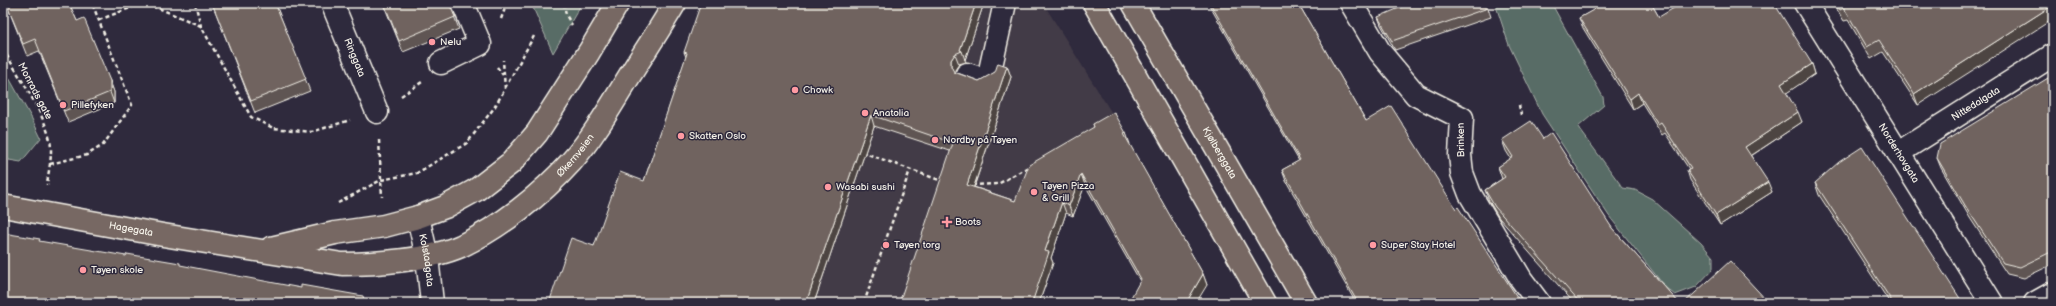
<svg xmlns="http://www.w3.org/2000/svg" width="2056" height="306" font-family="'Balsamiq Sans',sans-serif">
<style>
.built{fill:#423b47}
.green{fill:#596c66;stroke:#a6aea7}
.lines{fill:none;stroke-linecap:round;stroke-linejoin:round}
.minor-casing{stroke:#f4f1e8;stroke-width:25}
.major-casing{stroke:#f4f1e8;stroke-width:25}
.path{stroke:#f4f1e8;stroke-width:2.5;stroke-dasharray:4 3;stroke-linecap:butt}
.minor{stroke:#2f2a3d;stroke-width:22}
.major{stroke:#776864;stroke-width:22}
.wall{fill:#5f5552;stroke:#f4f1e8}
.shaded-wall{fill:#4e4542;stroke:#f4f1e8}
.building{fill:#6f635f;stroke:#f4f1e8}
.poi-dot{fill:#ff9aa2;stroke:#2f2a3d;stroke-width:1.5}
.labels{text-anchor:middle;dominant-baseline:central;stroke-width:3;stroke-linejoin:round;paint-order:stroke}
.poi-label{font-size:10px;fill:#f4f1e8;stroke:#2f2a3d;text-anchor:start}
.street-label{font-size:10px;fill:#f4f1e8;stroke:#2f2a3d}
</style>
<rect width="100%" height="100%" fill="#2f2a3d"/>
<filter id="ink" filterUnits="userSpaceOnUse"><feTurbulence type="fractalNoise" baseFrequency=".025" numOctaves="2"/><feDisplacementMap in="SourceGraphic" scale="8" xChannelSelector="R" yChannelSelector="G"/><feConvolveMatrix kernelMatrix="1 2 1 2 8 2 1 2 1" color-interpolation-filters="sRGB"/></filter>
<g filter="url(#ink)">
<!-- built -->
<path class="built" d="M 708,3 L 1043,3 L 1118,123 L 1025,197 L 1066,213 L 1049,262 L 1053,263 L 1039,303 L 557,303 L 598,256 L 648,192 Z"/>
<!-- green -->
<path class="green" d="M 531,3 L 582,3 L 553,53 Z
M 1495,3 L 1554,3 L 1554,8 L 1603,97 L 1604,105 L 1578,127 L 1623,188 L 1635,190 L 1652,199 L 1701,243 L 1713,257 L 1713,269 L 1696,287 L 1675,295 L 1666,288 L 1609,216 L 1542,114 L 1509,45 Z
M 3,67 L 32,119 L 41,138 L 21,162 L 3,159 Z"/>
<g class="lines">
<defs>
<g id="minor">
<path id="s1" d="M 332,3 L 377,112"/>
<path d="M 1351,3 L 1380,52 L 1416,95 L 1462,118 L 1460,155 L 1462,173 L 1470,194 L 1521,279 L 1539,303"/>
<path id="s2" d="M 1805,3 L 1992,303"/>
<path d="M 441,63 L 480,44 L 463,3"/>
<path d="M 967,74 L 982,79 L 989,75 L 1005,3"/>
<path id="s3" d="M 1898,153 L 2053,55"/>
<path id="s4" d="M 418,217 L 427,257 L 432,303"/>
<path d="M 2035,303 L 2053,293"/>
</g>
<g id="major">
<path d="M 1094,3 L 1265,303"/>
<path id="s5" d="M 1133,3 L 1306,303"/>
<path id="s6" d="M 3,206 L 163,235 L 342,264 C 376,264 429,260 461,246 C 501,227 541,195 571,162 C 594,136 612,104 630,75 C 645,51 661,27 675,3"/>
<path d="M 271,248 L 335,233 L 384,226 L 418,217 L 445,207 L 476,190 L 511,163 L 537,133 L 589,52 L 618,3"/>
</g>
</defs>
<!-- minor casing -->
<use href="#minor" class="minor-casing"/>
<!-- major casing -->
<use href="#major" class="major-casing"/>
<!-- path -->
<path class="path" d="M 146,3 L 201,26
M 195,3 L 201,26 L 251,117 L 273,128 L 312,132 L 350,120
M 564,3 L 566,15 L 572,25
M 501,19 L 507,3
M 99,20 L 143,3
M 3,49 C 17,74 52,123 51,151 C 51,162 48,174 47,185
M 497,67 L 503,75
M 505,88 L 534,36
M 401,96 L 422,82
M 1519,105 L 1521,115
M 379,140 L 382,197
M 862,152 L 942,181
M 50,164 L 87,155 L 103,145 L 132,105 L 92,3
M 972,185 L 998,184 L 1030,166
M 338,203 L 381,180 L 417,173 L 467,143 L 494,108 L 505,89 L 503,60
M 864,303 L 910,170"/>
<!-- minor -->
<use href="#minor" class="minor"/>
<!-- major -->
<use href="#major" class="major"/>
</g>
<!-- wall -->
<path class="wall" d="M 6,3 L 69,3 L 77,21 L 110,81 L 114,92 L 114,103 L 68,122 L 39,51 L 27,56 Z
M 212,3 L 275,3 L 310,91 L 255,113 Z
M 383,3 L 449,3 L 459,29 L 403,52 Z
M 984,3 L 965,60 L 966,62 L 959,64 L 955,70 L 955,72 L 979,81 L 1007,66 L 1011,77 L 974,187 L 1015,201 L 1094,127 L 1093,124 L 1126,133 L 1129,144 L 1203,274 L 1207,285 L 1140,281 L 1085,185 L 1073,216 L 1066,213 L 1051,258 L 1053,263 L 1039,303 L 950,151 L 874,126 L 814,303 L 549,303 L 644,181 L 686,57 L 684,52 Z
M 1208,3 L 1298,3 L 1366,121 L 1456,209 L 1521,303 L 1356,303 L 1286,181 L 1282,170 L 1299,161 Z
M 1590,3 L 1651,3 L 1659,17 L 1812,64 L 1815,74 L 1786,93 L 1802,122 L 1751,156 L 1772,192 L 1720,225 L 1690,180 L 1687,170 L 1689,169 L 1665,133 L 1662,135 L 1642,103 L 1633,109 L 1583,28 L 1579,18 L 1594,10 Z
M 1833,3 L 2053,3 L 1918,105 L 1883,52 L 1871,59 L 1848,20 L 1844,21 Z
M 1488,8 L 1491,17 L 1395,50 L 1381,25 L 1378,17 Z
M 2053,75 L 2053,264 L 2024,278 L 2007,274 L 1970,218 L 1941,168 L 1937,158 Z
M 1543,139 L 1612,228 L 1679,303 L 1574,303 L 1499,218 L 1489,201 L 1485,190 L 1502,179 L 1498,167 L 1511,159 L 1506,151 L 1502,140 Z
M 1815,183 L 1961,300 L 1962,303 L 1890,303 L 1819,195 Z"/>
<!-- shaded-wall -->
<path class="shaded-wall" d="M 976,3 L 984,3 L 965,60 L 962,51 L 960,50 Z
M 2053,5 L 2053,19 L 1918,105 L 1914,94 Z
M 955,54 L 959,64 L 955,70 L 955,77 L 951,66 L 951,60 Z
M 1812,64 L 1815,74 L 1785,94 L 1781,84 Z
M 1007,66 L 1011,77 L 971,195 L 967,185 Z
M 110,81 L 114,92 L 114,103 L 110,92 Z
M 1638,93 L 1642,103 L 1633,109 L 1630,99 Z
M 1798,112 L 1802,122 L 1749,157 L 1745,147 Z
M 871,115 L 874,126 L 814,303 L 806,303 Z
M 1126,133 L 1130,144 L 1128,145 L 1124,134 Z
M 1081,174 L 1085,185 L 1073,216 L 1069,206 Z
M 1768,182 L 1772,192 L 1720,225 L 1716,215 Z
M 1062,202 L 1066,213 L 1051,258 L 1053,263 L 1039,303 L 1032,303 L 1045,251 Z
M 1203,274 L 1207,285 L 1196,303 L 1186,303 Z"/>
<!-- building -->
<path class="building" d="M 6,3 L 69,3 L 77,21 L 84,18 L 110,81 L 110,92 L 64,111 L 35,39 L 23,44 Z
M 212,3 L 275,3 L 306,79 L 251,101 Z
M 384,3 L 449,3 L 455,17 L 399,41 Z
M 701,3 L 976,3 L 960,50 L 962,51 L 955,54 L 951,60 L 951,66 L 954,72 L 979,81 L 995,72 L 998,63 L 1007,66 L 967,185 L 1015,201 L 1029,165 L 1094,127 L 1093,124 L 1114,112 L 1126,133 L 1124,134 L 1203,274 L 1186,303 L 1128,303 L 1141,279 L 1081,174 L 1069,206 L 1062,202 L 1045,251 L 1049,252 L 1032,303 L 899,303 L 953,143 L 871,115 L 806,303 L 549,303 L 571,238 L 594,246 L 620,172 L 644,181 L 687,53 L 684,52 Z
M 1210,3 L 1298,3 L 1366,121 L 1391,106 L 1456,209 L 1458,207 L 1521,303 L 1358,303 L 1282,170 L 1300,160 Z
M 1411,3 L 1485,3 L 1488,8 L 1392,41 L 1378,17 Z
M 1592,3 L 1651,3 L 1659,17 L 1682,3 L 1774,3 L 1812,64 L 1781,84 L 1798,112 L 1745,147 L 1768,182 L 1716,215 L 1687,170 L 1691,168 L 1661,123 L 1658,125 L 1638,93 L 1630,99 L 1579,18 L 1595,9 Z
M 1836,3 L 2053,3 L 2053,5 L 1914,94 L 1879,40 L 1867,47 L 1844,8 L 1840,10 Z
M 2053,75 L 2053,251 L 2020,267 L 2003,263 L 1966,207 L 1937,158 L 1940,144 Z
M 1531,121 L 1543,139 L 1551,133 L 1612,228 L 1679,303 L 1580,303 L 1495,207 L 1485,190 L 1505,177 L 1498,167 L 1513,157 L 1502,140 Z
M 1862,147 L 1961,300 L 1956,303 L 1893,303 L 1815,183 L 1839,162 Z
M 3,233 L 40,239 L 39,241 L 126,256 L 127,254 L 180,263 L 180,265 L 301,288 L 301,285 L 363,296 L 365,303 L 3,303 Z
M 1730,261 L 1769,303 L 1684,303 Z"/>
</g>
<!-- markers -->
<g class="poi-dot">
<circle cx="432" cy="42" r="4"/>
<circle cx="795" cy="90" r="4"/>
<circle cx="63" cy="105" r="4"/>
<circle cx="865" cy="113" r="4"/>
<circle cx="681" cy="136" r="4"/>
<circle cx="935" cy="140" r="4"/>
<circle cx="828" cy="187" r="4"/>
<circle cx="1034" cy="192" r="4"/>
<path d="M945 216h4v4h4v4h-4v4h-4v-4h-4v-4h4z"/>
<circle cx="886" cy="245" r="4"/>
<circle cx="1373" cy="245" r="4"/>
<circle cx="83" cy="270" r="4"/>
</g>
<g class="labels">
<!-- poi labels -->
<g class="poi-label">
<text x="440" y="42">Nelu</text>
<text x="803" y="90">Chowk</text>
<text x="71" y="105">Pillefyken</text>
<text x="873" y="113">Anatolia</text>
<text x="689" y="136">Skatten Oslo</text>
<text x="943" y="140">Nordby på Tøyen</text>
<text x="1042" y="186">Tøyen Pizza<tspan x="1042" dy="12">&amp; Grill</tspan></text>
<text x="836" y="187">Wasabi sushi</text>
<text x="955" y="222">Boots</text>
<text x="894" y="245">Tøyen torg</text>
<text x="1381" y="245">Super Stay Hotel</text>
<text x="91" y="270">Tøyen skole</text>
</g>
<!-- street labels -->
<g class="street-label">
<text stroke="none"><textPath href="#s1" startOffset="59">Ringgata</textPath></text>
<text transform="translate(35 91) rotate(62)">Monrads gate</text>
<text stroke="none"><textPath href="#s3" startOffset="92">Nittedalgata</textPath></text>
<text transform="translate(1461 140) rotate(-91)">Brinken</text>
<text stroke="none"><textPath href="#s5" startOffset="173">Kjølberggata</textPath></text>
<text stroke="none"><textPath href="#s2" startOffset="177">Norderhovgata</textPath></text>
<text stroke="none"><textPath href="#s6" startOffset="612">Økernveien</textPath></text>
<text stroke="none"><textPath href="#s6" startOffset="130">Hagegata</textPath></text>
<text stroke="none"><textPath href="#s4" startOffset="44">Kolstadgata</textPath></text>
</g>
</g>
<!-- margin -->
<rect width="2056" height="306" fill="none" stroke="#2f2a3d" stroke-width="16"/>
<rect x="8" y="8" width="2040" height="290" fill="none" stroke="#f4f1e8" stroke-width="1.5" filter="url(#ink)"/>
</svg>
